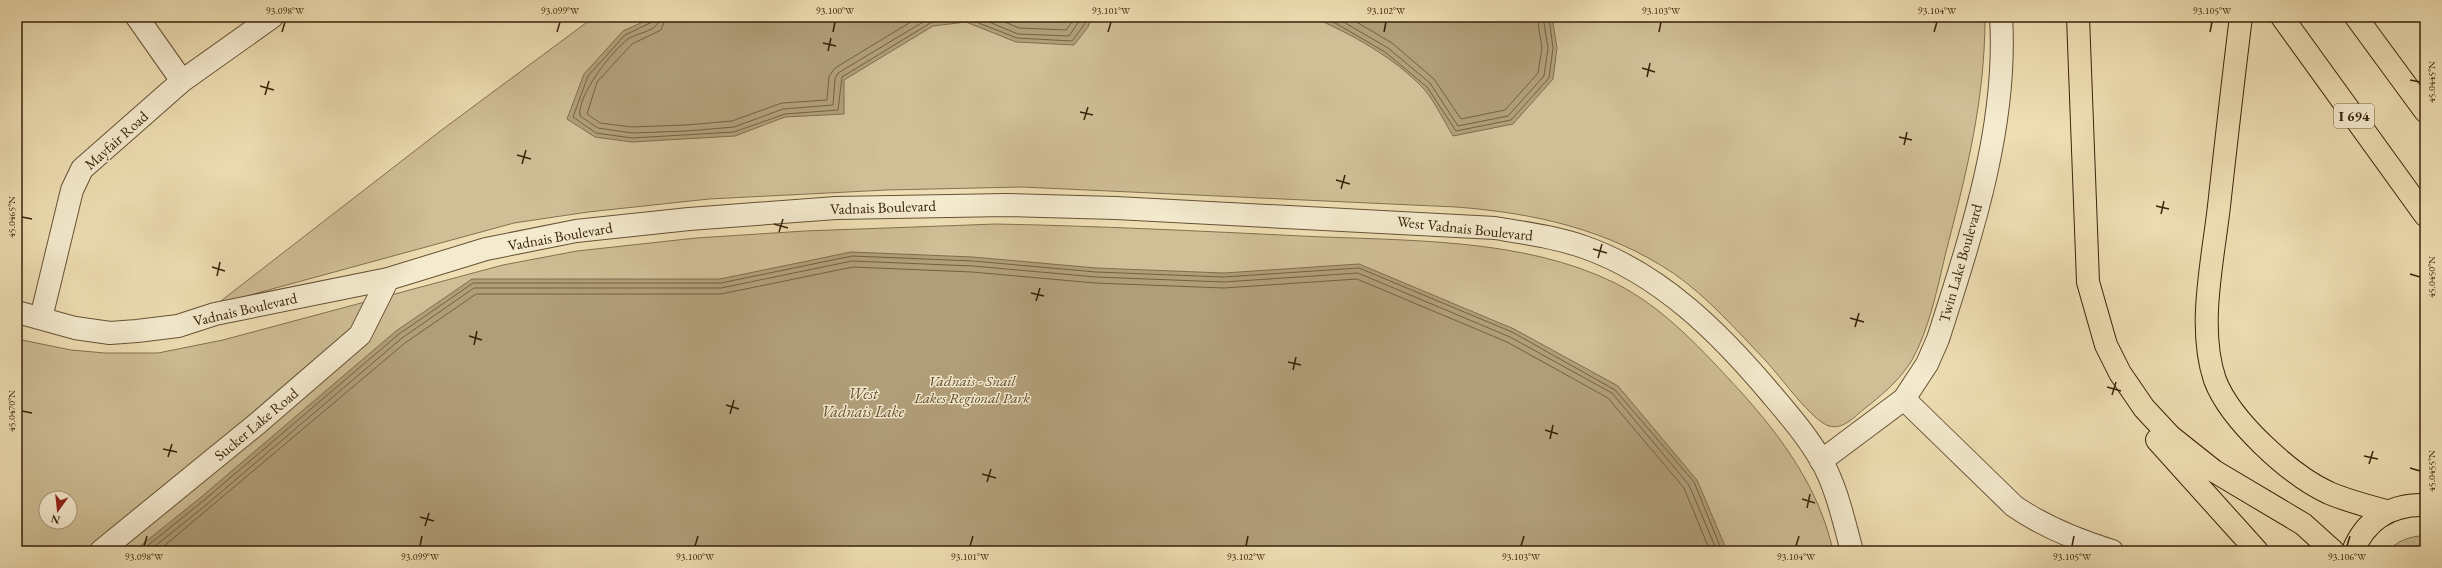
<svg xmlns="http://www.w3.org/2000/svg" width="2442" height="568" font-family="'EB Garamond',serif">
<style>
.grass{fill:url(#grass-dots);stroke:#847050}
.park{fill:#cfbe96;stroke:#847050;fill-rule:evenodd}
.water{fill:#b09e79;stroke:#806d4c}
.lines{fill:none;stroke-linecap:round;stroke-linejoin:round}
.shore{stroke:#746041;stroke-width:1}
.minor-casing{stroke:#665234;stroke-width:24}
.major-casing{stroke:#392309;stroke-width:24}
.highway-casing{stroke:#392309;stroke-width:24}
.minor{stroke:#f4eace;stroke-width:22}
.major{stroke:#eedeb3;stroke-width:22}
.highway{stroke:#eedeb3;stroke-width:22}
.ticks{fill:none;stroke:#392309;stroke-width:1.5}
.labels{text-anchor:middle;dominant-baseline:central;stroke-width:3;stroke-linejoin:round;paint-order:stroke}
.shield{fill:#f4eace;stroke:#715f44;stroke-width:1}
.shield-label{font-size:14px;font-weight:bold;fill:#392309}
.street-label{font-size:15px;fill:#392309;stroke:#f4eace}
.park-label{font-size:15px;font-style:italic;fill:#5e4a2c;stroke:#f4eace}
.water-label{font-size:16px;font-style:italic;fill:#634e30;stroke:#f4eace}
.neatline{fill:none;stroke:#392309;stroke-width:1.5}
.ticks-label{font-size:10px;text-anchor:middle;fill:#392309}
</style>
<defs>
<pattern id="grass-dots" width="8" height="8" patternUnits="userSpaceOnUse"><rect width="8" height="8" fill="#cfbe96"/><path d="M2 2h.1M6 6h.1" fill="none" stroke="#b2a380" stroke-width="1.8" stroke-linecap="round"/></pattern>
</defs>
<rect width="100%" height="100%" fill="#eedeb3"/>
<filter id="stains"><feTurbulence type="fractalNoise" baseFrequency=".005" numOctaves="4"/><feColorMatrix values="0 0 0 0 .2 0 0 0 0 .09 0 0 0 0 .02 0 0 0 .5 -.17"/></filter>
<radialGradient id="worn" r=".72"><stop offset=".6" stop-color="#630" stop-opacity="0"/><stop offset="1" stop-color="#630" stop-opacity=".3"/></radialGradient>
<!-- grass -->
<path class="grass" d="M 2419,536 L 2425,538 L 2425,551 L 2388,551 C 2397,542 2405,538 2419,536 Z"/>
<!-- park -->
<path class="park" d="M 594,17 L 1985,17 C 1985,102 1966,174 1945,256 C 1937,290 1929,329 1912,360 C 1900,380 1882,395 1864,409 C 1854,417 1843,430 1829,426 C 1812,421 1780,376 1766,361 C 1737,331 1708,297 1673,273 C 1607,229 1534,213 1456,207 L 1022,187 L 887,190 L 709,199 L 588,212 L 514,223 L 217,304 L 439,132 Z
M 996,224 C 1098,226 1199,231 1301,236 C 1403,241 1522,237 1615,283 C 1666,309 1702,350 1741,392 C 1783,439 1819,488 1833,551 L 17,551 L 17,339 L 71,350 L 105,353 L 158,353 L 223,340 L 503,265 L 577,251 L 696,238 L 805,231 ZM 46,498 L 70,498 L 70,522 L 46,522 Z"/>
<!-- water -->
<path class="water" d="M 654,17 L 1092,17 L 1088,27 L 1074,45 L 1016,42 L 966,22 L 933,26 L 844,80 L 844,114 L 785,117 L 735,136 L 632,142 L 595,137 L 567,119 L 584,74 L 623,31 Z
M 1312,17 L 1552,17 L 1557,48 L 1553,79 L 1513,124 L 1453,136 C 1444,121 1435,102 1424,89 C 1395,58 1350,33 1312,17 Z
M 851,252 L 973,257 L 1096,268 L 1224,273 L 1359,264 L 1514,329 L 1618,386 L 1697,480 L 1727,551 L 134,551 L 200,498 L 396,331 L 472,279 L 720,279 Z"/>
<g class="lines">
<!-- shore -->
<path class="shore" d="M 655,17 L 652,22 L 625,35 L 588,76 L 573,117 L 596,133 L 632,138 L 734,132 L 785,114 L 838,110 L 842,77 L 932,22 L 966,18 L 1017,38 L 1072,41 L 1084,25 L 1087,17
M 660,17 C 659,32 638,32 628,39 C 612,51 577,95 580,116 L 598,128 L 632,133 L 687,131 L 734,127 L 783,109 L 833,105 L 835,79 L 838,73 L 928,19 L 935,17
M 666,17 L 661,30 L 632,44 L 597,82 L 587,114 L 600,123 L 632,127 L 686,125 L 732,121 L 782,103 L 827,100 L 829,76 L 835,68 L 919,17
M 977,17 L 1018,34 L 1069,36 L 1082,17
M 993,17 L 1019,28 L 1066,30 L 1076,17
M 1322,17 L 1337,24 L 1385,52 L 1427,87 L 1456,131 L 1511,120 L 1549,78 L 1553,48 L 1549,17
M 1335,17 L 1388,48 L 1430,83 L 1458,126 L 1508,116 L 1544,76 L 1548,48 L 1543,17
M 1348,17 L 1392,43 L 1434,79 L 1461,119 L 1505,110 L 1538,73 L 1542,48 L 1537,17
M 141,551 L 203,501 L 399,334 L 473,283 L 721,283 L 852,256 L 973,261 L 1096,272 L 1224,277 L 1359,268 L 1512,332 L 1615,390 L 1694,482 L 1722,551
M 149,551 L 206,505 L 402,338 L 474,288 L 721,288 L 852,261 L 973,266 L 1096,277 L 1224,282 L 1358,273 L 1510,337 L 1612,393 L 1689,485 L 1717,551
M 158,551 L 405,343 L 476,294 L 721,294 L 853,267 L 972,272 L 1095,283 L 1224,288 L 1357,279 L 1507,342 L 1608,398 L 1684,488 L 1710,551"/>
<defs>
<path id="minor" d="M 137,17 L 182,81
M 17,312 L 75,328 L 110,333 L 137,331 L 178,326 L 215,314 L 388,279 L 486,249 L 576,231 L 689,219 L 836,208 L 1006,205 L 1116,208 L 1495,228 C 1525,233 1555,237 1584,247 C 1661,274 1720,333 1772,395 C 1789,415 1807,436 1821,460 C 1836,485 1844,522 1852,551
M 41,318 L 72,190 L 82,169 L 182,81 L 272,17
M 1904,399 L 2014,506 C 2044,527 2077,540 2112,551
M 1821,461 L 1904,399 L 1927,364 L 1938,339 C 1971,236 2008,126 2001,17
M 101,551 L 258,423 L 360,335 L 388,279"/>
<path id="major" d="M 2353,551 C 2366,519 2391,504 2425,505"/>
<path id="highway" d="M 2078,17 L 2088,282 L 2106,345 L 2120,373 L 2144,408 L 2170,436 L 2214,471 L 2303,524 L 2333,551
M 2241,17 C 2233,80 2226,143 2219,206 C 2213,260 2197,328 2215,380 C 2230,420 2290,475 2329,493 C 2348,501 2367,506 2386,511
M 2282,17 L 2425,215
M 2356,17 L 2425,111
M 2157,440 L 2257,551"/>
</defs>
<!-- minor casing -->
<use href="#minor" class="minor-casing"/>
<!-- major casing -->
<use href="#major" class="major-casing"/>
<!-- highway casing -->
<use href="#highway" class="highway-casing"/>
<!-- minor -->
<use href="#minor" class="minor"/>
<!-- major -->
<use href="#major" class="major"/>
<!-- highway -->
<use href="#highway" class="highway"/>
</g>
<!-- ticks -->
<path class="ticks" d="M 282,32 L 285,22M 557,32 L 560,22M 833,32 L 835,22M 1108,32 L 1111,22M 1384,32 L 1386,22M 1659,32 L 1661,22M 1934,32 L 1937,22M 2210,32 L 2212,22M 823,43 L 836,46M 828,51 L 831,38M 1642,68 L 1655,72M 1647,77 L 1650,63M 2410,80 L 2420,82M 260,86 L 274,90M 265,95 L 269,81M 1080,112 L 1093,115M 1084,120 L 1088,107M 1899,137 L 1912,140M 1904,145 L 1907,132M 517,155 L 531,159M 522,164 L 526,150M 1336,180 L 1350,184M 1341,189 L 1345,175M 2156,206 L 2169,209M 2161,214 L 2164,201M 22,217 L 32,219M 774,224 L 788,228M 779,232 L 783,219M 1593,249 L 1607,253M 1598,258 L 1602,244M 212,267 L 225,271M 2410,274 L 2420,277M 217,276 L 220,262M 1031,293 L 1044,296M 1036,301 L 1040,288M 1850,318 L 1864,322M 1855,327 L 1859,313M 469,336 L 482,340M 474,345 L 477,331M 1288,362 L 1301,365M 1293,370 L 1296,357M 2107,387 L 2121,391M 2112,395 L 2116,382M 726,405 L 739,409M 22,411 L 32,413M 730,414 L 734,400M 1545,430 L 1558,434M 1550,439 L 1553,425M 163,449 L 177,452M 2364,456 L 2378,459M 168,457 L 172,444M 2369,464 L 2373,451M 2410,468 L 2420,471M 982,474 L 996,478M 987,482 L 991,469M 1802,499 L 1815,503M 1807,508 L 1810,494M 420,517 L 434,521M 425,526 L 429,513M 144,546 L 147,536M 420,546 L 422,536M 695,546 L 698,536M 970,546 L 973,536M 1246,546 L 1248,536M 1521,546 L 1524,536M 1796,546 L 1799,536M 2072,546 L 2074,536M 2347,546 L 2350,536"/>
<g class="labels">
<!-- shield labels -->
<rect class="shield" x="2334" y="104" width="40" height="24" rx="3"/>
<g class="shield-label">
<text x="2354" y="116">I 694</text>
</g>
<!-- street labels -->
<g class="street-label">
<text transform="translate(116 140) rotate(-42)">Mayfair Road</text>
<text transform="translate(883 207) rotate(-2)">Vadnais Boulevard</text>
<text transform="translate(1465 228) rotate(6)">West Vadnais Boulevard</text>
<text transform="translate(560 236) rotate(-10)">Vadnais Boulevard</text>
<text transform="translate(1960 263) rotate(-74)">Twin Lake Boulevard</text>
<text transform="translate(245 309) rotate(-13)">Vadnais Boulevard</text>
<text transform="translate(256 424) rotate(-40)">Sucker Lake Road</text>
</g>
<!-- park labels -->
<g class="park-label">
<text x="972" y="380">Vadnais - Snail<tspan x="972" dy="17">Lakes Regional Park</tspan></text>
</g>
<!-- water labels -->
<g class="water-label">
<text x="863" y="393">West<tspan x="863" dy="18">Vadnais Lake</tspan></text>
</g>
</g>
<!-- margin -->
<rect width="2442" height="568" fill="none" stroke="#eedeb3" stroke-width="44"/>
<!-- north arrow -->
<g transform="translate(58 510) rotate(195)"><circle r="19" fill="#f4eace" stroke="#a99a7f"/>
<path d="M0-3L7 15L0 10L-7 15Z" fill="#8f2418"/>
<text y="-6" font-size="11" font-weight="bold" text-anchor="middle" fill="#392309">N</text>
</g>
<rect x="22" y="22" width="2398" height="524" class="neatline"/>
<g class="ticks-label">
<text x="285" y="14">93.098°W</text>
<text x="560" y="14">93.099°W</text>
<text x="835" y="14">93.100°W</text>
<text x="1111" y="14">93.101°W</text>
<text x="1386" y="14">93.102°W</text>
<text x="1661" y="14">93.103°W</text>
<text x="1937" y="14">93.104°W</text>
<text x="2212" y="14">93.105°W</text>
<text transform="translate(2431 82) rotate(-90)" y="4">45.0445°N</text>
<text transform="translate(11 217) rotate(-90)" y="4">45.0465°N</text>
<text transform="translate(2431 277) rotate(-90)" y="4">45.0450°N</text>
<text transform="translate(11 411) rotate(-90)" y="4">45.0470°N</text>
<text transform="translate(2431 471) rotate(-90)" y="4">45.0455°N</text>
<text x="144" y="560">93.098°W</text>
<text x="420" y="560">93.099°W</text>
<text x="695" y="560">93.100°W</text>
<text x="970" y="560">93.101°W</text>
<text x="1246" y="560">93.102°W</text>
<text x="1521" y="560">93.103°W</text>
<text x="1796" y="560">93.104°W</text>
<text x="2072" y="560">93.105°W</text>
<text x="2347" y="560">93.106°W</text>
</g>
<rect width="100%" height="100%" filter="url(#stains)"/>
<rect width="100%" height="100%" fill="url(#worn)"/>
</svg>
